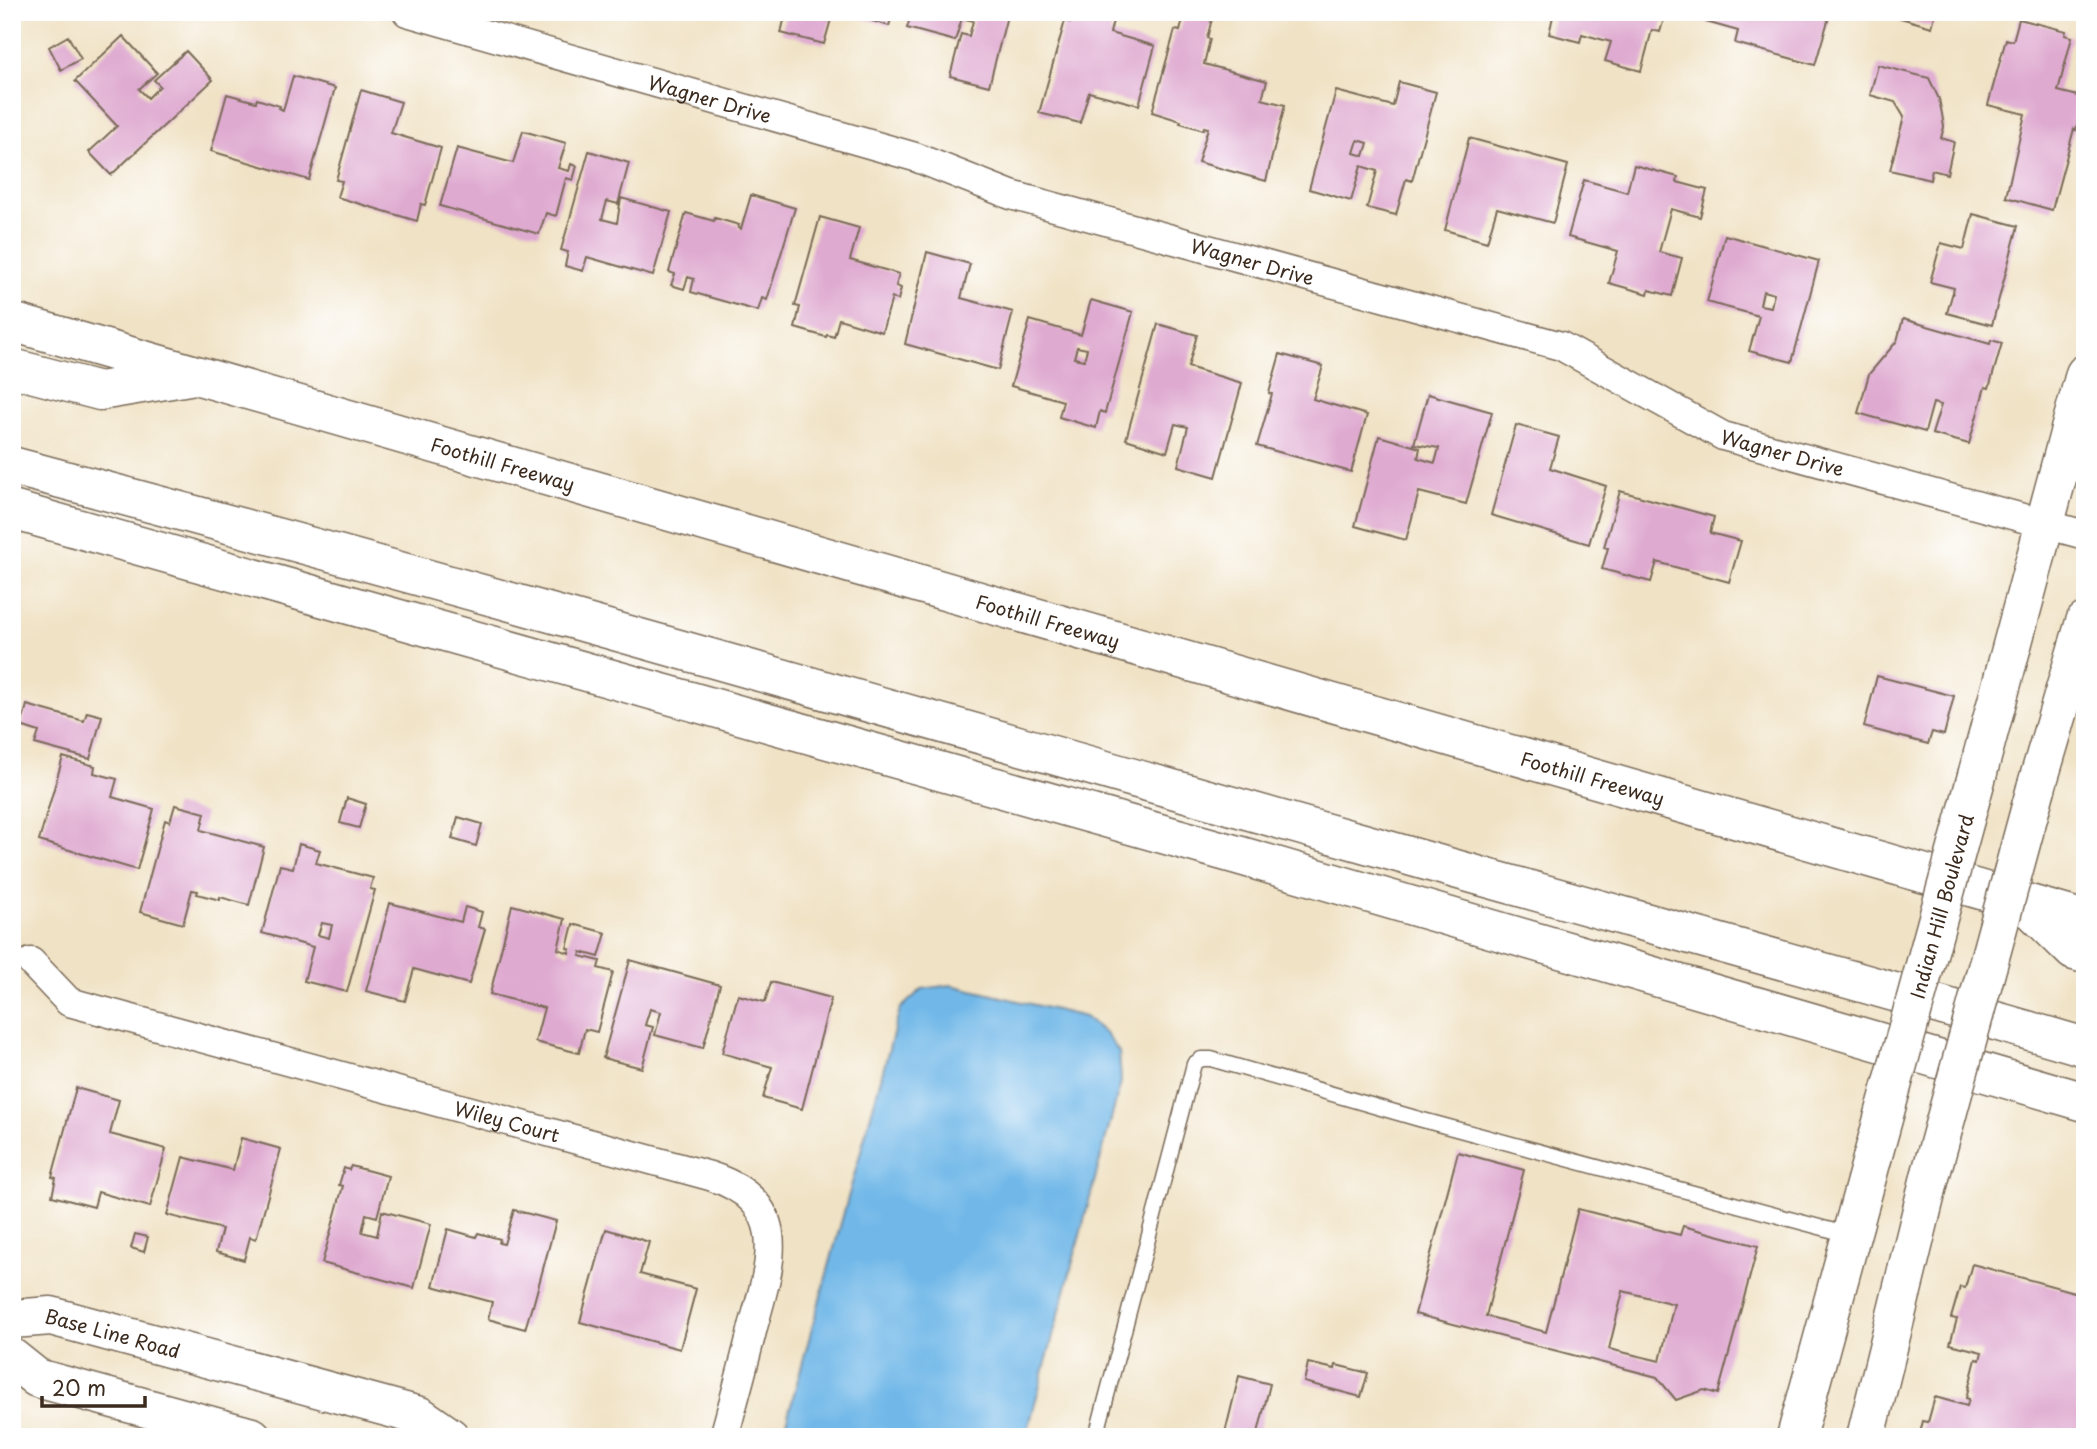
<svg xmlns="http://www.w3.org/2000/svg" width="2097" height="1449" font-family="'Playpen Sans',sans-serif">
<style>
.water{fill:#71b8e8;stroke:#567183;stroke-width:2}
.building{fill:#dfaad0;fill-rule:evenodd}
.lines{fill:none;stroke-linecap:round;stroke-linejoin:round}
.lane-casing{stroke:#7a6a58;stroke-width:17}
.street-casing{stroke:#7a6a58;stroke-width:31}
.primary-casing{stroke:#7a6a58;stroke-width:41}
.highway-casing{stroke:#7a6a58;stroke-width:41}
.lane{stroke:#fff;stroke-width:14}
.street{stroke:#fff;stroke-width:28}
.primary{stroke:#fff;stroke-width:38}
.highway{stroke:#fff;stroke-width:38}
.primary-bridge-casing{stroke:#7a6a58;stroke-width:41;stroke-linecap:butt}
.primary-bridge{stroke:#fff;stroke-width:38}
.labels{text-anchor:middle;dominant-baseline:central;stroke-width:5;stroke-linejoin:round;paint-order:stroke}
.street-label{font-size:19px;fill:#3b2a1e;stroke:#fff}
</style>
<rect width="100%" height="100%" fill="#fff"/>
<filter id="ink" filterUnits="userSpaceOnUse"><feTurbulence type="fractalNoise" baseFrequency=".0143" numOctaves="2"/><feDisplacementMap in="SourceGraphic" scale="14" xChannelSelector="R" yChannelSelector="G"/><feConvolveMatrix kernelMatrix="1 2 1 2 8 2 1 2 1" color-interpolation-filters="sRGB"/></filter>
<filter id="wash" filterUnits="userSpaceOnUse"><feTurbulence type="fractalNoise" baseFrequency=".00686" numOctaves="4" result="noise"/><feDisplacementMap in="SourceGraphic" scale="28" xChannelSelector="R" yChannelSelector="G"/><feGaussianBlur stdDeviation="1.57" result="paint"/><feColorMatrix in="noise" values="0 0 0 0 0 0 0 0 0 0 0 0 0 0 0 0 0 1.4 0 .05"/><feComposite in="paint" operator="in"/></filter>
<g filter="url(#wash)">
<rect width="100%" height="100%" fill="#f0e2c5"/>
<!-- water -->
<path class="water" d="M 951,985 L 1085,1017 L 1106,1034 L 1119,1052 L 1121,1082 L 1026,1437 L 782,1437 L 900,1009 L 922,989 Z"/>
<g id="blocks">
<!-- building -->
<path class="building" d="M 786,12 L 833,12 L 824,44 L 781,33 Z
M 842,12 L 893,12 L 889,26 Z
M 912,12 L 1008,12 L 989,86 L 950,76 L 961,34 L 969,36 L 973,21 L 962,18 L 955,41 L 907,28 Z
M 1072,12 L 1100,12 L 1114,16 L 1110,33 L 1155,46 L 1139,105 L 1089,92 L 1080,123 L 1039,113 L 1065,21 L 1070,22 Z
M 1185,12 L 1212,19 L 1207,38 L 1210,39 L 1204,64 L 1267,81 L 1262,99 L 1285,105 L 1266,181 L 1198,162 L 1208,128 L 1204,127 L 1203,130 L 1180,123 L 1181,121 L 1152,112 L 1175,30 L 1180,31 Z
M 1554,12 L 1666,12 L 1660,32 L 1652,30 L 1641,71 L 1605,61 L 1611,42 L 1582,34 L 1580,42 L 1549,34 Z
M 1709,12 L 1824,12 L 1830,14 L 1815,65 L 1735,43 L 1738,31 L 1706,22 Z
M 1898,12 L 1936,12 L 1932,27 L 1897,17 Z
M 2019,19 L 2066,31 L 2065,35 L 2072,37 L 2058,91 L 2082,97 L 2080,106 L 2082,107 L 2076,130 L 2074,129 L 2052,210 L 2006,197 L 2025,114 L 1988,105 L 2006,39 L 2013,41 Z
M 68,36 L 81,59 L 61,70 L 49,47 Z
M 123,36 L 157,73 L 139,89 L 148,98 L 160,86 L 154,80 L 186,51 L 213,80 L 111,175 L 89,152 L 117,126 L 75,81 Z
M 1878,65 L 1929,78 L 1939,99 L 1942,114 L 1944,127 L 1941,138 L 1954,142 L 1947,174 L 1932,170 L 1930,180 L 1890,170 L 1904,117 L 1895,102 L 1870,95 Z
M 293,76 L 335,88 L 309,180 L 211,151 L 227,94 L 256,102 L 257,99 L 280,106 L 279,108 L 283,110 Z
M 1399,82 L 1436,92 L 1412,181 L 1406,179 L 1396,215 L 1367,208 L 1377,171 L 1361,166 L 1351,201 L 1309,189 L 1336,91 L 1393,106 ZM 1358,140 L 1368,143 L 1364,156 L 1354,153 Z
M 361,90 L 401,102 L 391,133 L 441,148 L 425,205 L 421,204 L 417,221 L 337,197 L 342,181 L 336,180 Z
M 523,131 L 566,143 L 558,168 L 569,171 L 571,164 L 577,166 L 573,180 L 566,178 L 556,216 L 546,213 L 539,234 L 440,206 L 457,148 L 513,163 Z
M 1469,138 L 1568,165 L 1553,223 L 1497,208 L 1487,242 L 1445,230 Z
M 589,151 L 629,163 L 618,204 L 607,201 L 602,219 L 617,223 L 621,198 L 671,212 L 653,276 L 587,257 L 583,271 L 565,266 L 568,252 L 561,250 Z
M 1634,165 L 1678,177 L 1677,182 L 1707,190 L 1700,217 L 1671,209 L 1659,252 L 1682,258 L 1672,296 L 1649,290 L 1648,294 L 1609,283 L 1618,251 L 1568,237 L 1584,180 L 1627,192 Z
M 751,195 L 795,208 L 767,300 L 762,298 L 758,311 L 691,292 L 694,279 L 688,277 L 684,289 L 671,285 L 675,274 L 669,272 L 686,213 L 714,221 L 715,218 L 739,225 L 738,228 L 741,229 Z
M 1973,214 L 2018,226 L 1992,325 L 1947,313 L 1954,288 L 1930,282 L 1941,243 L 1964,249 Z
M 820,217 L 859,228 L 850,260 L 899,274 L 896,286 L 901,288 L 898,300 L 892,298 L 882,332 L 839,319 L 834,337 L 827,335 L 826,337 L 795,328 L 800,307 L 795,306 Z
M 1725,235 L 1819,261 L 1792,362 L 1749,351 L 1759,316 L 1707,302 ZM 1763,291 L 1774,294 L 1771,307 L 1760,305 Z
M 927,252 L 970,264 L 961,298 L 1013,312 L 998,370 L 905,344 Z
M 1091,300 L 1133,312 L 1105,413 L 1100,411 L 1096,428 L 1059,417 L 1063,401 L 1011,386 L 1030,320 L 1081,335 ZM 1077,347 L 1087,349 L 1084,360 L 1074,358 Z
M 1903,319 L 1990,344 L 1991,340 L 2002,343 L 1989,388 L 1985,387 L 1969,444 L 1932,434 L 1941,405 L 1933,403 L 1925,432 L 1858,413 L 1869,374 L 1897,341 Z
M 1158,324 L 1197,335 L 1188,367 L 1242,383 L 1216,477 L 1178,466 L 1188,427 L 1175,424 L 1167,452 L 1126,439 Z
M 1280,354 L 1323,366 L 1313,399 L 1367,415 L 1351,472 L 1257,446 L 1272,394 L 1269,393 Z
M 1428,394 L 1492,412 L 1466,504 L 1419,492 L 1406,540 L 1355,526 L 1379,436 L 1420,448 L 1418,458 L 1435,463 L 1439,448 L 1414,444 Z
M 1516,425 L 1559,437 L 1550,468 L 1606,486 L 1589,544 L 1491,515 Z
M 1620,491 L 1714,517 L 1710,533 L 1741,541 L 1729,582 L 1657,562 L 1651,582 L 1602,569 L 1608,548 L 1604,547 Z
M 1877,676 L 1954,696 L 1944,735 L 1932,732 L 1928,744 L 1864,727 Z
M 27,705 L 84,721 L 87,712 L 102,716 L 90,759 L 35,744 L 39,732 L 21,726 Z
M 63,757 L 95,766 L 94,773 L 117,779 L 112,797 L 154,809 L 137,870 L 39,841 Z
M 347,798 L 366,804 L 359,828 L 340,823 Z
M 175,805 L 205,813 L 201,830 L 264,847 L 249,905 L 220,897 L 220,900 L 197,894 L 198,891 L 192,890 L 183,924 L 140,912 L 165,820 L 170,822 Z
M 458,817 L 482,824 L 476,846 L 452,839 Z
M 299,844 L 320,850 L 316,863 L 373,878 L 370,889 L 375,890 L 347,992 L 304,981 L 313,947 L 262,933 L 280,865 L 293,868 ZM 322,923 L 332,925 L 329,938 L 318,935 Z
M 390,903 L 461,922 L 465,907 L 482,912 L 478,927 L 485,929 L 469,984 L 414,969 L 405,1001 L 366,991 Z
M 512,905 L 565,919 L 558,949 L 569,953 L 570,949 L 567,948 L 573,924 L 606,933 L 599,957 L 581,952 L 580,956 L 600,961 L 598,968 L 613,972 L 597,1032 L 585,1029 L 579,1053 L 535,1042 L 544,1008 L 490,994 Z
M 630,960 L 720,985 L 703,1048 L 655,1035 L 661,1012 L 650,1009 L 645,1025 L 653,1027 L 642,1068 L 603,1058 Z
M 771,982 L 831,998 L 802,1109 L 763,1098 L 772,1067 L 722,1053 L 738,995 L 765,1002 Z
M 76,1088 L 119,1100 L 110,1134 L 166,1149 L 150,1207 L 98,1192 L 94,1207 L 52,1196 L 56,1178 L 52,1177 Z
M 12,1135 L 19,1137 L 14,1156 L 12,1155 Z
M 241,1138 L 281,1149 L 256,1239 L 250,1237 L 244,1260 L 216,1252 L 222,1229 L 167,1215 L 183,1157 L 233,1170 Z
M 1458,1152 L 1524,1170 L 1486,1316 L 1546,1332 L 1578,1209 L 1680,1235 L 1683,1226 L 1758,1246 L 1718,1394 L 1704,1390 L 1676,1400 L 1657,1377 L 1415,1314 ZM 1623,1291 L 1674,1304 L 1660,1361 L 1609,1349 Z
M 351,1166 L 388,1176 L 377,1217 L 366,1214 L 362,1232 L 377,1236 L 382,1211 L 431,1224 L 414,1288 L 322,1263 L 343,1186 L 339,1185 L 344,1168 L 349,1170 Z
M 514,1210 L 556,1221 L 533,1306 L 532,1306 L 525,1329 L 488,1319 L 492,1302 L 433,1286 L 448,1229 L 476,1237 L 478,1233 L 500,1239 L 499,1243 L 504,1244 Z
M 606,1229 L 649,1242 L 640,1274 L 696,1289 L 680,1349 L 580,1322 Z
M 135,1234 L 148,1237 L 144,1252 L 131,1248 Z
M 1972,1264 L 2085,1295 L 2085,1437 L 1919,1437 L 1923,1421 L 1928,1422 L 1935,1397 L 1967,1406 L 1969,1399 L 1966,1398 L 1976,1359 L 1980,1360 L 1982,1352 L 1950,1344 L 1957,1319 L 1951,1318 L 1960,1287 L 1965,1288 Z
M 1308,1363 L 1335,1369 L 1336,1365 L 1368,1373 L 1361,1397 L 1304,1382 Z
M 1239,1376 L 1270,1384 L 1257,1437 L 1224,1437 Z"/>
</g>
</g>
<g filter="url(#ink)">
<use href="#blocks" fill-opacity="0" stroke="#7a6a58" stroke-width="2"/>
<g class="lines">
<defs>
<path id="lane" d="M 1096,1437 L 1194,1064 L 1201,1059 L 1211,1059 L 1419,1119 L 1849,1235"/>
<g id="street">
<path id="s1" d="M 407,12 L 915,157 L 1011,195 L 1561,346 L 1723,436 L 2085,535"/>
<path id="s2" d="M 31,962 L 69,1002 L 710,1176 C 793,1203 771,1262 753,1327 C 744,1364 734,1400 724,1437"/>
</g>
<g id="primary">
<path d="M 1978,772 L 2085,374"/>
<path d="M 2036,788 L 2085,622"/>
<path id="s3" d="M 12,1319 L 51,1316 L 420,1416 L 450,1437"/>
<path d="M 12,1358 L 37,1378 L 252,1437"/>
<path d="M 1796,1437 L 1872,1159"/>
<path d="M 1866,1437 L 1930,1177"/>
</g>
<g id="highway">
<path id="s4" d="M 12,322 L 2085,920"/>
<path d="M 12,368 L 100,391 L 189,376"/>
<path d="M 12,466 C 462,585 909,715 1356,841 C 1599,910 1843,976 2085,1047"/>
<path d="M 12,510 L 1241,856 L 2085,1102"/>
<path d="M 2027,905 L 2074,951 L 2085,954"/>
</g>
</defs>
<!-- lane casing -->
<use href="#lane" class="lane-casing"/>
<!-- street casing -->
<use href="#street" class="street-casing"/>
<!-- primary casing -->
<use href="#primary" class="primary-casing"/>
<!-- highway casing -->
<use href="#highway" class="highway-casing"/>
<!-- lane -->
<use href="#lane" class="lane"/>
<!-- street -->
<use href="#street" class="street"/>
<!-- primary -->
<use href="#primary" class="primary"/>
<!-- highway -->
<use href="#highway" class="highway"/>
<defs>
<g id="primary-bridge">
<path id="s5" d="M 1872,1159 L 1978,772"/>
<path d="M 1930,1177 L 2036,788"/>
</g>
</defs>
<!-- primary-bridge casing -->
<use href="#primary-bridge" class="primary-bridge-casing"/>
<!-- primary-bridge -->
<use href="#primary-bridge" class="primary-bridge"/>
</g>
</g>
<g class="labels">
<!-- street labels -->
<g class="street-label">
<text stroke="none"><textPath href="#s1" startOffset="315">Wagner Drive</textPath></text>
<text stroke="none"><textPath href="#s1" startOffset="882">Wagner Drive</textPath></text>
<text stroke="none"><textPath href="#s1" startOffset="1449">Wagner Drive</textPath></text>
<text stroke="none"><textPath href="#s4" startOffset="511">Foothill Freeway</textPath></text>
<text stroke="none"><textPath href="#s4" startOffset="1078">Foothill Freeway</textPath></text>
<text stroke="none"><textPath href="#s4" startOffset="1645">Foothill Freeway</textPath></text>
<text stroke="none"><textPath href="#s5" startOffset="262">Indian Hill Boulevard</textPath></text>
<text stroke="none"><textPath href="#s2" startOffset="509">Wiley Court</textPath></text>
<text stroke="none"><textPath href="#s3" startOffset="103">Base Line Road</textPath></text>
</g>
</g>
<!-- margin -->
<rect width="2097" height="1449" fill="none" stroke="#fff" stroke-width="42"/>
<!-- scale -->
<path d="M42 1396v10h103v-10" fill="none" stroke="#3b2a1e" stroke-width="3.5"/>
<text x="52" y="1396" font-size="21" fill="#3b2a1e" stroke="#ffffff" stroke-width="5" paint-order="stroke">20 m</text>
</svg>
